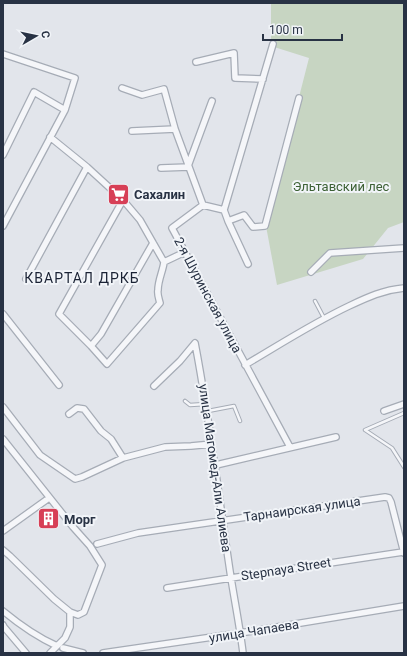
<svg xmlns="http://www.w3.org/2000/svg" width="407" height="656" font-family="Roboto,sans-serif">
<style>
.green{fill:#c7d5c2}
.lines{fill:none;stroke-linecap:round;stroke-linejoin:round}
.lane-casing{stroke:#a6acb6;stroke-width:4.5}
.street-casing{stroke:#a6acb6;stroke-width:8}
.lane{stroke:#f5f6f9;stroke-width:2.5}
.street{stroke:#f5f6f9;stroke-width:5.5}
.labels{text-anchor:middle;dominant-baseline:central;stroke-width:4;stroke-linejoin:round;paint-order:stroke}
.park-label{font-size:13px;fill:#3d6135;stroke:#f1f4f8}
.poi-label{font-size:13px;font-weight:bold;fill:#283244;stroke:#f1f4f8;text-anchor:start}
.street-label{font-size:13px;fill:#283244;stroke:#f1f4f8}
.neighbourhood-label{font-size:14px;letter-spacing:1px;fill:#1b2335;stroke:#f1f4f8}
</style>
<rect width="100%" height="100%" fill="#e2e5eb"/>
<!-- green -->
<path class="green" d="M 271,3 L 404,3 L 404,222 L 388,228 L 363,259 L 277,285 L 266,226 L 309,58 L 271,46 Z"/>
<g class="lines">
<defs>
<path id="lane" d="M 315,301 L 324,318
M 185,401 L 190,405 L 206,404
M 208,411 L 234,406 L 240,421
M 404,413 L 365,430 L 392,448 L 404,467"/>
<path id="street" d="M 3,54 L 75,78 L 65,110 L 3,226
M 196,62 L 234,53 L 235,78 L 263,79
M 122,88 L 142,95 L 164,89 L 175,129 L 203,205
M 132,131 L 175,129
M 50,137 L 87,167 L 123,200 L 140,220 L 164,262 L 185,252
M 3,155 L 34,92 L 65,110
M 188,166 L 212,101
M 161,168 L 189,167
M 123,200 L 59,314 L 91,346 L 107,364 L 160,303 C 159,299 157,294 158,290 C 158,280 163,271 164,262
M 224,210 L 273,44
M 228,221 L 244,215 L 253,227 L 265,226 L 299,98
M 248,264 L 228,221 L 224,210 L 203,205 L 172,228 L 290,447
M 311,272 L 330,253 L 404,248
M 26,279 L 87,167
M 3,314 L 59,385
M 91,346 L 101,334 L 153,243
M 245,365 C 279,345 313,323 349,306 C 368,297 383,290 404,288
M 154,386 L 180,361 L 195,343 C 210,421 219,499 231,578 C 235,603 240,628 243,653
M 3,407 L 40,455 L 75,479 L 82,477 L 123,458 L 146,452 L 165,447 L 191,446 L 212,444
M 384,411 L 404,404
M 69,414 L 77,408 L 84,409 L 101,431 L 111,439 L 123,458
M 3,439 L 73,527 L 90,546 L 102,565 L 84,612 L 78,615 L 70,612 L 70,627 L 65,638 L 50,653
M 216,465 L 336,437
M 3,531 L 49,498
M 97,544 L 138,533 L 385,497 L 389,498 L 391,502 L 404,553
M 3,550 L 10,556 L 54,599 L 70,612
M 167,588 L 231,578 L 403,552
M 3,611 C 20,625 37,637 57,646
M 3,625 L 4,627 L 26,653
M 63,648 L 83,653
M 103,653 L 240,633 L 404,606"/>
</defs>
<!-- lane casing -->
<use href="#lane" class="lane-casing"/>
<!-- street casing -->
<use href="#street" class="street-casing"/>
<!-- lane -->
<use href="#lane" class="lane"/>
<!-- street -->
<use href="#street" class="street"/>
</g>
<!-- icons -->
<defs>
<symbol id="supermarket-square" viewBox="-11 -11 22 22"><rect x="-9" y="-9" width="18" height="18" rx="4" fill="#d73f56" stroke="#f1f4f8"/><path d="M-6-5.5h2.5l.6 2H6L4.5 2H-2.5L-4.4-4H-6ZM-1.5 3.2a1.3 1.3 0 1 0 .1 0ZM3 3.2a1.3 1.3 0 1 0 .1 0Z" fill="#fff"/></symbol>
<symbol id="building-square" viewBox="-11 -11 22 22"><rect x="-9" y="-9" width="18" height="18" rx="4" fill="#d73f56" stroke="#f1f4f8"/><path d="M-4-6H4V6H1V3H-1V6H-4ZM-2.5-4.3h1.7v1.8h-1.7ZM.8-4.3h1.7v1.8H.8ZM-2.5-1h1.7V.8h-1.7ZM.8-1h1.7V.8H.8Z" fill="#fff"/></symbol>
</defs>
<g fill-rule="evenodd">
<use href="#supermarket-square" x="106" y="182" width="25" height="25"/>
<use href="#building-square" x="36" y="506" width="25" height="25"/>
</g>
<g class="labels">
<!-- park labels -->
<g class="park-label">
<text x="341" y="186">Эльтавский лес</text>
</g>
<!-- poi labels -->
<g class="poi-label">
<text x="134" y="194">Сахалин</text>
<text x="64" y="519">Морг</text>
</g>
<!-- street labels -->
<g class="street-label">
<text transform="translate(208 295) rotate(62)">2-я Шуринская улица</text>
<text transform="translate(215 468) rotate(82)">улица Магомед-Али Алиева</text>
<text transform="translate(302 509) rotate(-8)">Тарнаирская улица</text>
<text transform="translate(286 569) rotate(-9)">Stepnaya Street</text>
<text transform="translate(254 631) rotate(-9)">улица Чапаева</text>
</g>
<!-- neighbourhood labels -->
<g class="neighbourhood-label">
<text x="82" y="278">КВАРТАЛ ДРКБ</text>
</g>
</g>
<!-- border -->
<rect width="407" height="656" fill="none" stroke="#283244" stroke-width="8"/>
<!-- north arrow -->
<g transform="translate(36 36) rotate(81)" stroke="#f1f4f8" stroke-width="3" paint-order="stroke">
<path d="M0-3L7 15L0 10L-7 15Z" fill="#283244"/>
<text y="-6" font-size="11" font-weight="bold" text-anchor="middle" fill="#283244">С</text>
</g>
<!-- scale -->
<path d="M263 34v6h79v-6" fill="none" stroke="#283244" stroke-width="2"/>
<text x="269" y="34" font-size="12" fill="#283244" stroke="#f1f4f8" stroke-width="3" paint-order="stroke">100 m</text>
</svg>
